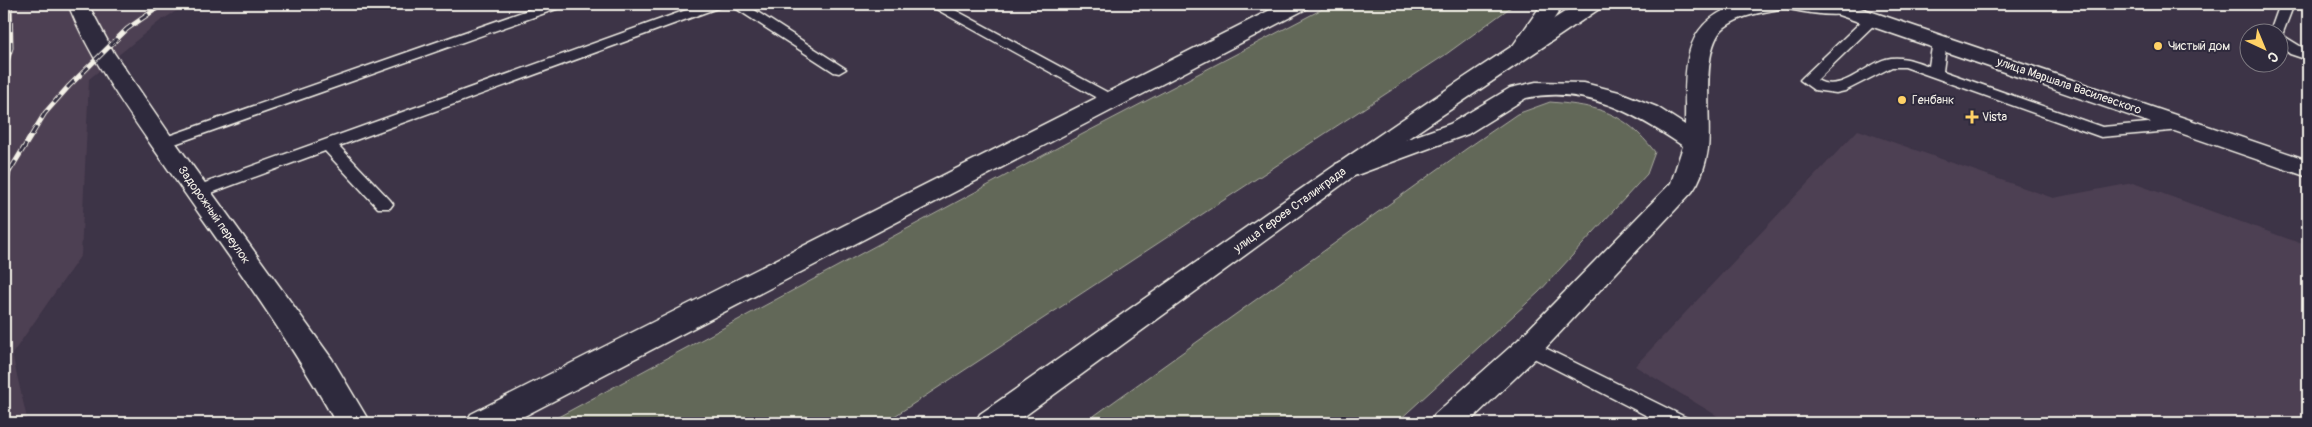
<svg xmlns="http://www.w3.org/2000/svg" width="2312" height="427" font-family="Pangolin,sans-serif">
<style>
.built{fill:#4e4053}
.green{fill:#626759;stroke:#abaca0}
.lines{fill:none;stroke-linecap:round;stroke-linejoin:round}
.service-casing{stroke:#f4f1e8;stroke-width:3}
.minor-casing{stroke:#f4f1e8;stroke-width:3}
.tertiary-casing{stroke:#f4f1e8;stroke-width:3}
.secondary-casing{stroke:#f4f1e8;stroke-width:3}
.service{fill:#2f2a3d;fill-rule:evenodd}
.minor{fill:#2f2a3d;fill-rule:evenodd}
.tertiary{fill:#2f2a3d;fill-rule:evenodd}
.secondary{fill:#2f2a3d;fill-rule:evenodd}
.rail-far1-casing{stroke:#f4f1e8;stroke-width:5}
.rail-casing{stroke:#f4f1e8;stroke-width:6}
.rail-far1{stroke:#2f2a3d;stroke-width:3;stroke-dasharray:10;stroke-linecap:butt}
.rail{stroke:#2f2a3d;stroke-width:4.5;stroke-dasharray:12;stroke-linecap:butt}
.poi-dot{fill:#ffd166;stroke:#2f2a3d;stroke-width:2}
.labels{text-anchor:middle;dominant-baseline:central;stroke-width:4;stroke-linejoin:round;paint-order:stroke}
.poi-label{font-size:12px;fill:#f4f1e8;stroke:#2f2a3d;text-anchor:start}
.street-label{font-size:12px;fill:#f4f1e8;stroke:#2f2a3d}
</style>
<rect width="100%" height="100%" fill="#3d3447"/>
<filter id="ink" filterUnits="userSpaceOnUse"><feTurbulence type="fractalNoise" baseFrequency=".02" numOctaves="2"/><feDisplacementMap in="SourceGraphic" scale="10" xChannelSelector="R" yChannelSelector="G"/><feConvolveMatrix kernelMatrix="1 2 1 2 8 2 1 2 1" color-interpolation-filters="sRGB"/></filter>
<g filter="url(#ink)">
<!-- built -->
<path class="built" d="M 4,4 L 188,4 L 160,21 L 89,79 L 81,255 L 12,354 L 28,423 L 4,423 Z
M 1858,130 L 2053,198 L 2133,183 L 2308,246 L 2308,423 L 1729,423 L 1635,366 Z"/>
<!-- green -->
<path class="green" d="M 1332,4 L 1515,4 L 1445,55 L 884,423 L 547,423 L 1081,135 Z
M 1550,102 C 1599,106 1624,112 1655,152 L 1647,174 L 1539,292 L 1396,423 L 1084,423 L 1466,149 L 1517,114 Z"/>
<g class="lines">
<defs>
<path id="service" d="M 545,4 L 564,4 L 562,7 L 169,146 L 157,146 L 155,143 L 157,140 Z
M 703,4 L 722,4 L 720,7 L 339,146 L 390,200 L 393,204 L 390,208 L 378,208 L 325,151 L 203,196 L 191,196 L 188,192 L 191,188 Z
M 729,4 L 745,4 L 846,69 L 839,73 L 834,72 Z
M 927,4 L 944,4 L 1116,97 L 1119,100 L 1116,103 L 1106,103 Z
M 2280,4 L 2294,4 L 2282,35 L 2308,51 L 2308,60 L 2290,54 L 2280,46 L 2280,32 L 2270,32 Z
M 1873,14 L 1878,15 L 1880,18 L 1878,21 L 1817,80 C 1841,94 1864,65 1886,59 C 1901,55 1915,61 1929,66 L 1933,41 L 1940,37 L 1947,41 L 1943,71 L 2102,127 L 2182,120 L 2188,122 L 2190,125 L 2188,128 L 2182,130 L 2101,137 L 1905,67 L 1892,67 L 1845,91 L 1836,93 L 1814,90 L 1800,80 L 1803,77 L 1868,15 Z
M 1529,340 L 1687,418 L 1690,423 L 1661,423 L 1522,352 L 1519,347 L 1522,342 Z"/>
<path id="minor" d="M 68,4 L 88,4 L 114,53 L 173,139 L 332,359 L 370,423 L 336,423 C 285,331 221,246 161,159 C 127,110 90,59 68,4 Z"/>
<path id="tertiary" d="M 1282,4 L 1309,4 L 1306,9 L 511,423 L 466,423 L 471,414 Z
M 1542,4 L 1564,4 L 1531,52 L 1523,54 L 1515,52 L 1512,47 Z
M 1741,4 L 1782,4 L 1779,9 C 1760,13 1741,15 1725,27 C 1699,47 1712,118 1708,149 C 1706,163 1701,180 1692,192 L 1540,354 L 1468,423 L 1430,423 L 1435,414 L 1518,340 L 1671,183 L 1683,146 C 1635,114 1586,85 1526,98 L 1468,134 L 1354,176 L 1345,178 L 1336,176 L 1332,170 L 1336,164 L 1450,124 L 1510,88 L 1536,82 L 1584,83 L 1619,92 L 1657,107 L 1685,125 C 1686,71 1678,22 1741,4 Z
M 1787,4 L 1851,4 L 1854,8 L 1851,13 C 1833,17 1807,13 1789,9 Z"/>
<path id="secondary" d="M 1577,4 L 1602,4 L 1599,9 L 1373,162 L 1015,423 L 975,423 L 980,414 C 1178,276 1374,134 1577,4 Z
M 1818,4 L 1849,4 L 2308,160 L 2308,177 L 1821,9 Z"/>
</defs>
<!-- service casing -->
<use href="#service" class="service-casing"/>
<!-- minor casing -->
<use href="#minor" class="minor-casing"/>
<!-- tertiary casing -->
<use href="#tertiary" class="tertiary-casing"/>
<!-- secondary casing -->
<use href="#secondary" class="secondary-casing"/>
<!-- service -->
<use href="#service" class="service"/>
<!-- minor -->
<use href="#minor" class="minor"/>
<!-- tertiary -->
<use href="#tertiary" class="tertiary"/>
<!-- secondary -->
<use href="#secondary" class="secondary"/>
<defs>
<path id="rail-far1" d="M 4,70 L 11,48 L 10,4
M 5,189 L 9,172 L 45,113 L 69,86 L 127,29 L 163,4"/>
<path id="rail" d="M 4,196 L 6,188"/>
</defs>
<!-- rail-far1 casing -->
<use href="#rail-far1" class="rail-far1-casing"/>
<!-- rail casing -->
<use href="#rail" class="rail-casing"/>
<!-- rail-far1 -->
<use href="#rail-far1" class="rail-far1"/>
<!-- rail -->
<use href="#rail" class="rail"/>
</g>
</g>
<!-- markers -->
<g class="poi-dot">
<circle cx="2158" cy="46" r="5"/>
<circle cx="1902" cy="100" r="5"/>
<path d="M1969.5 109.5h5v5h5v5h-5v5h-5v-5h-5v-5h5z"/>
</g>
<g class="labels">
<!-- poi labels -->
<g class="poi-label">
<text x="2168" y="46">Чистый дом</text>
<text x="1912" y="100">Генбанк</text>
<text x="1982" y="117">Vista</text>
</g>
<!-- street labels -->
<g class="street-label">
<text transform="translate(2069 86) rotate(19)">улица Маршала Василевского</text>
<text transform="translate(1290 210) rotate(-36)">улица Героев Сталинграда</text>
<text transform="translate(214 215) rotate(55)">Задорожный переулок</text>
</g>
</g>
<!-- margin -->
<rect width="2312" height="427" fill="none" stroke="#2f2a3d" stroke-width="20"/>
<rect x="10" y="10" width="2292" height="407" fill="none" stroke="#f4f1e8" stroke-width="2" filter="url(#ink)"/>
<!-- north arrow -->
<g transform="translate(2264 48) rotate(136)"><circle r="24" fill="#2f2a3d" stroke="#7e7a81"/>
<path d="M0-4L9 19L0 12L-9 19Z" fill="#ffd166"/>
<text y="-8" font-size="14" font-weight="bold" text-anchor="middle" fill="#f4f1e8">С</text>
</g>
</svg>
